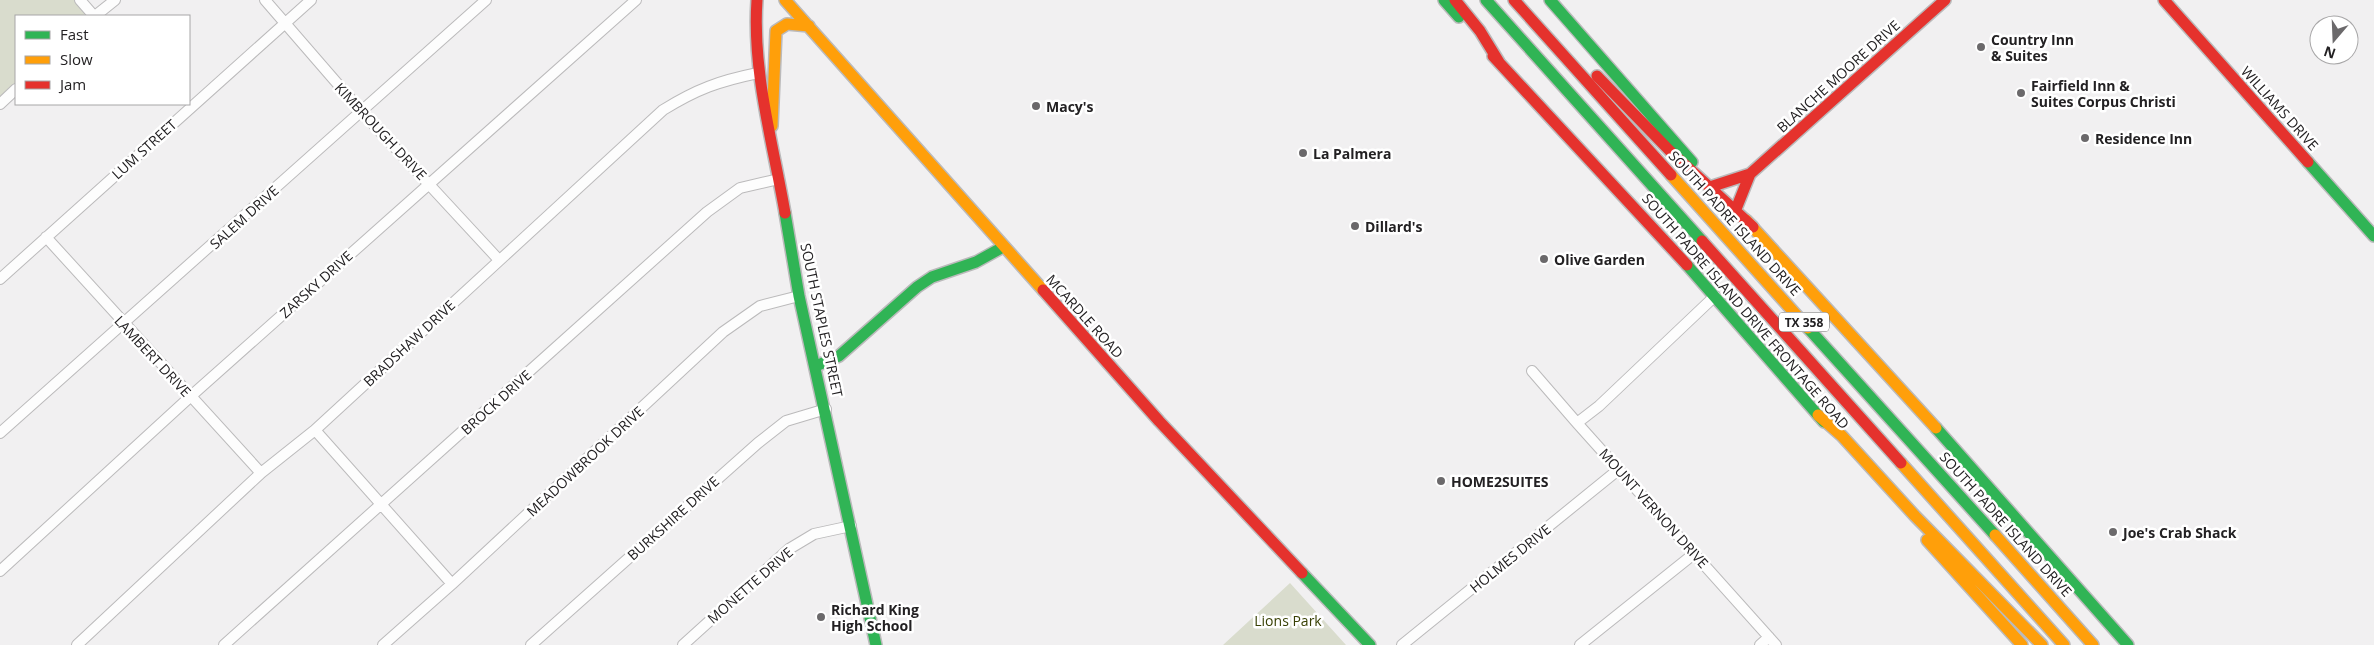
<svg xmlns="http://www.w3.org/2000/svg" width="2374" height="645" font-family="'Open Sans',sans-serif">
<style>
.green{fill:#d9dccd}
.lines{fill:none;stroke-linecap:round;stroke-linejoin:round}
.street-casing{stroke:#bbbabb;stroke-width:12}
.fast-casing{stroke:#bbbabb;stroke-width:14}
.slow-casing{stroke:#bbbabb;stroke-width:14}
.jam-casing{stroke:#bbbabb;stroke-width:14}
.street{stroke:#fdfdfd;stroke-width:10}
.fast{stroke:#30b455;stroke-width:11}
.slow{stroke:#ff9f0a;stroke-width:11}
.jam{stroke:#e5322d;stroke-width:11}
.poi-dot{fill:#6b696b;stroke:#fff;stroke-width:2}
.labels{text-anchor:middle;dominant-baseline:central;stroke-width:5;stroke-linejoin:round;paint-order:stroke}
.shield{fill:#fff;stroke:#656465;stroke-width:1}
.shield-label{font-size:12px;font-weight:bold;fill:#232123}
.poi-label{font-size:14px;font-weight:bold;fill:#232123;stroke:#fff;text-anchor:start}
.street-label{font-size:14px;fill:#232123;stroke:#fff}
.park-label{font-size:14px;fill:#384004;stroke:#fff}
</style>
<rect width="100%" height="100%" fill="#f1f0f1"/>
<!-- green -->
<path class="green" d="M 0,0 L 74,0 L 84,11 L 85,16 L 16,16 L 16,85 L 0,100 Z
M 1290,583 L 1346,645 L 1223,645 Z"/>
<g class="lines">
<defs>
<path id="street" d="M 80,0 L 94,16
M 265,0 L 362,112 L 499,260
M 95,16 L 115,0
M 0,104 L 16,89
M 46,237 L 261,473
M 0,279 L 311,0
M 1532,371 L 1577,423 L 1776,645
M 1577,423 L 1599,406 L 1715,296
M 315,430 L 452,584
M 0,433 L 486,0
M 0,571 L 191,396 L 636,0
M 77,645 L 261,473 L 315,430 L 663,110 C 697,89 719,81 758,73
M 224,645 L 707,212 L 740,188 L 779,179
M 383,645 L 452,584 L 723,332 L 760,306 L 799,296
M 531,645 L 758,443 L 786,421 L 826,409
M 683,645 L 789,549 L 814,534 L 851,526
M 1402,645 L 1618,470
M 1580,645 L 1695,553
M 1760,645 L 1769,637"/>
<path id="fast" d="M 1444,0 L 1459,17
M 1486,0 L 1702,241
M 1550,0 L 1692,162
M 2308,162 L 2374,236
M 785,213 L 799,296 L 876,645
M 1687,265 L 1824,422
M 1808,328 L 1995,535
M 816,366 L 839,356 L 917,287 L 932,277 L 976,262 L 1003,247
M 1936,428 L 2128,645
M 1302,573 L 1370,645"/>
<path id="slow" d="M 785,0 L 1043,290
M 772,126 L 776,31 L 787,24 L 809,26
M 1671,175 L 1808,328
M 1746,220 L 1936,428
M 1818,415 L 1842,436 L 1915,516 L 2042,645
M 1901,463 L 2064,645
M 1995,535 L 2093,645
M 1927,540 L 2022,645"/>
<path id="jam" d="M 757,0 C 752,72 773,143 785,213
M 1455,0 L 1480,31 L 1499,62
M 1514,0 L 1671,175
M 2164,0 L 2308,162
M 1493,56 L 1687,265
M 1597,76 L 1670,151 L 1753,227
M 1713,186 L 1750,174 L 1945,0
M 1736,209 L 1750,174
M 1702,241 L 1901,463
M 1043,290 L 1159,421 L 1302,573"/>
</defs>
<!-- street casing -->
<use href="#street" class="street-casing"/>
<!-- fast casing -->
<use href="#fast" class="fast-casing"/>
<!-- slow casing -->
<use href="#slow" class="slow-casing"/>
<!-- jam casing -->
<use href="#jam" class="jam-casing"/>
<!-- street -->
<use href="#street" class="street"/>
<!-- fast -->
<use href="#fast" class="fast"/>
<!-- slow -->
<use href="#slow" class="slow"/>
<!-- jam -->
<use href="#jam" class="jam"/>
</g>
<!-- markers -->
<g class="poi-dot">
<circle cx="1981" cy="47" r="5"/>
<circle cx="2021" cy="93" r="5"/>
<circle cx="1036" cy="106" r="5"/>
<circle cx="2085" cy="138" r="5"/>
<circle cx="1303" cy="153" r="5"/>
<circle cx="1355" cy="226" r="5"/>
<circle cx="1544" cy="259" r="5"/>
<circle cx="1441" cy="481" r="5"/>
<circle cx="2113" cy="532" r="5"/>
<circle cx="821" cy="617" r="5"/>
</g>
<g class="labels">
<!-- shield labels -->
<rect class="shield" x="1779" y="312.5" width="50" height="19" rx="4"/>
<g class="shield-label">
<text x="1804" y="322">TX 358</text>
</g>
<!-- poi labels -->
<g class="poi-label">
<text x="1991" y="39">Country Inn<tspan x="1991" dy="16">&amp; Suites</tspan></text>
<text x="2031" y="85">Fairfield Inn &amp;<tspan x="2031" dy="16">Suites Corpus Christi</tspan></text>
<text x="1046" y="106">Macy's</text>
<text x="2095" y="138">Residence Inn</text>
<text x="1313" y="153">La Palmera</text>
<text x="1365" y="226">Dillard's</text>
<text x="1554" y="259">Olive Garden</text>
<text x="1451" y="481">HOME2SUITES</text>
<text x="2123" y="532">Joe's Crab Shack</text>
<text x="831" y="609">Richard King<tspan x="831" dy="16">High School</tspan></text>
</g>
<!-- street labels -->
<g class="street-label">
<text transform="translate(1838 76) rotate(-42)">BLANCHE MOORE DRIVE</text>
<text transform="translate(2280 108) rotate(48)">WILLIAMS DRIVE</text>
<text transform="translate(381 131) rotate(47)">KIMBROUGH DRIVE</text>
<text transform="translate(144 149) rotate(-42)">LUM STREET</text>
<text transform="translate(244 217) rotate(-42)">SALEM DRIVE</text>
<text transform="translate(1735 223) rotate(48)">SOUTH PADRE ISLAND DRIVE</text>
<text transform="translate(316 284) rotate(-42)">ZARSKY DRIVE</text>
<text transform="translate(1746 311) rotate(49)">SOUTH PADRE ISLAND DRIVE FRONTAGE ROAD</text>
<text transform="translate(1085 316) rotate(48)">MCARDLE ROAD</text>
<text transform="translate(822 320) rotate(78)">SOUTH STAPLES STREET</text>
<text transform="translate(409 343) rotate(-43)">BRADSHAW DRIVE</text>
<text transform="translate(153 356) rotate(47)">LAMBERT DRIVE</text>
<text transform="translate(496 402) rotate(-42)">BROCK DRIVE</text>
<text transform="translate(585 461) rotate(-43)">MEADOWBROOK DRIVE</text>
<text transform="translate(1654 508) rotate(48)">MOUNT VERNON DRIVE</text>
<text transform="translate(673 518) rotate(-42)">BURKSHIRE DRIVE</text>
<text transform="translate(2006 524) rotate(48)">SOUTH PADRE ISLAND DRIVE</text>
<text transform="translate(1510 558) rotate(-39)">HOLMES DRIVE</text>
<text transform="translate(750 585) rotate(-41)">MONETTE DRIVE</text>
</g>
<!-- park labels -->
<g class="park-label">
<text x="1288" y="620">Lions Park</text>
</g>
</g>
<!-- legend -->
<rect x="15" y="15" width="175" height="90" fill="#ffffff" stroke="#a7a6a7"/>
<rect x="25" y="31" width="25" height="8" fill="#30b455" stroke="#a7a6a7"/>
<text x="60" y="40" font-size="15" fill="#232123">Fast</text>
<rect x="25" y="56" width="25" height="8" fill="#ff9f0a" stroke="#a7a6a7"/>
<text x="60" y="65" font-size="15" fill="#232123">Slow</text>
<rect x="25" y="81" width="25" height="8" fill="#e5322d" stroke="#a7a6a7"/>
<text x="60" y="90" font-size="15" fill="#232123">Jam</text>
<!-- north arrow -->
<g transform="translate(2334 40) rotate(199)"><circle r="24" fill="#ffffff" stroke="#a7a6a7"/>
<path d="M0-4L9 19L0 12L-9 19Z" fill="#6b696b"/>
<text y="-8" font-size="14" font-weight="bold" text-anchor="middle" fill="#232123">N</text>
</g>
</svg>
